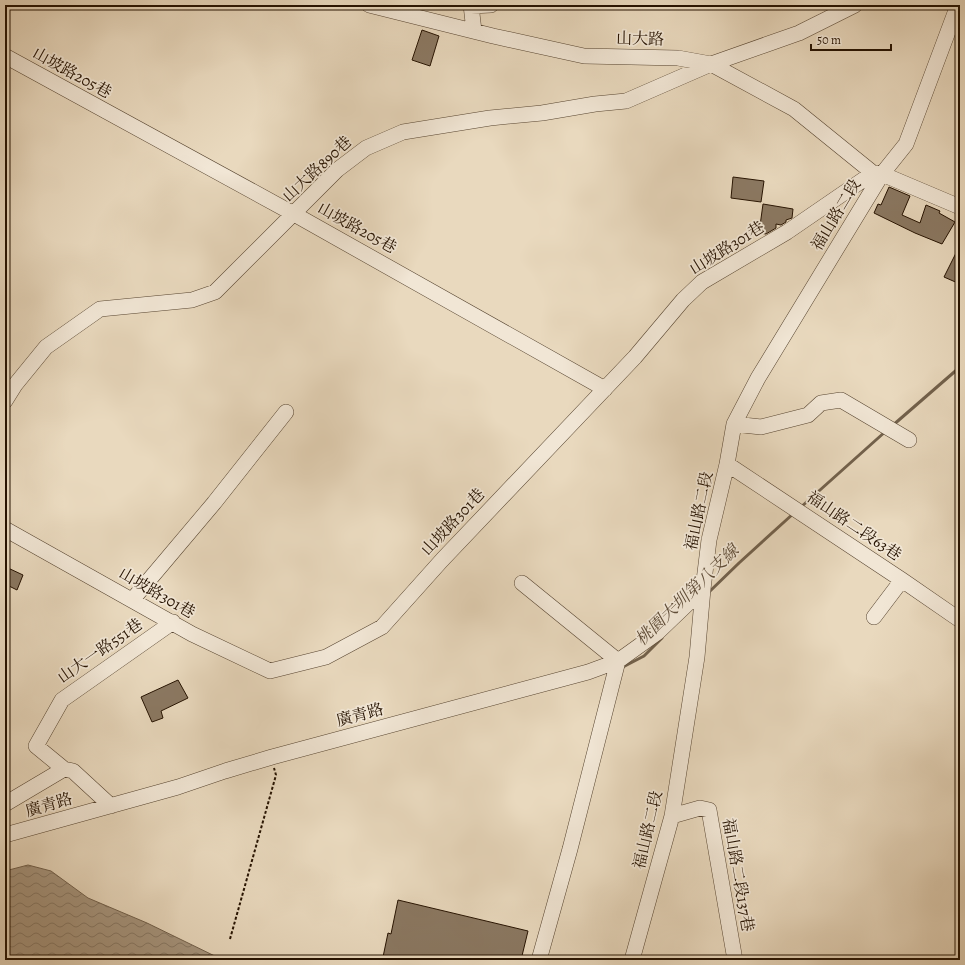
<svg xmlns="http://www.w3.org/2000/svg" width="965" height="965" font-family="Alegreya,'Noto Serif TC',serif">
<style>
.water{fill:url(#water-waves);stroke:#72614c}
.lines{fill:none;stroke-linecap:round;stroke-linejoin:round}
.stream{stroke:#72614c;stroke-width:3}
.building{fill:#8b7963;stroke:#251201}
.minor-casing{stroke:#564430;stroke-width:16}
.path{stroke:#251201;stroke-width:2;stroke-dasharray:3 2;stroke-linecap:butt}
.minor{stroke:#f1e6d5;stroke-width:15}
.labels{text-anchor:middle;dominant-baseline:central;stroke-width:3.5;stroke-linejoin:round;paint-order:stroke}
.street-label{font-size:16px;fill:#251201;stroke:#f1e6d5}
.water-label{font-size:17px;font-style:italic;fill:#5f4d39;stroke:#f1e6d5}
</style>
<defs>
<pattern id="water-waves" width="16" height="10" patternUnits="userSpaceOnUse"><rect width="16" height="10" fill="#a6957e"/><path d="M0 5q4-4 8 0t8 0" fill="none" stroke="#877865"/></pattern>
</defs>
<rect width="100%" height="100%" fill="#e9d9be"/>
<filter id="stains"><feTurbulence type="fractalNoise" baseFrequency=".005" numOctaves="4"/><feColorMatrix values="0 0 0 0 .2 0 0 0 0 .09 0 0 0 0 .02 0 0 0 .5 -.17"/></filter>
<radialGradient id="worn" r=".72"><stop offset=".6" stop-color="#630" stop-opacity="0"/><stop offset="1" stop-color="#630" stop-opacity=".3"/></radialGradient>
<!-- water -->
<path class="water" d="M 28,865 L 51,871 L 88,898 L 147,923 L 223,960 L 5,960 L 5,871 Z"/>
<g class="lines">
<!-- stream -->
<path class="stream" d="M 892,426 L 960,367
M 801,507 L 886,431
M 708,593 L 739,563 L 794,513
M 621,668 L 644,656 L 662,638"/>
</g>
<!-- building -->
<path class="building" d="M 422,30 L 439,36 L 430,66 L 412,60 Z
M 733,177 L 764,181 L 761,202 L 731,198 Z
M 889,187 L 910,196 L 902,215 L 920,223 L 926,205 L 940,211 L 939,213 L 955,222 L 942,244 L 915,233 L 874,213 L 878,204 L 881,205 Z
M 763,204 L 793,209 L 792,218 L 786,220 L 786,222 L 781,225 L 776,224 L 776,228 L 766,234 L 759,233 Z
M 960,245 L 960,284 L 944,277 Z
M 8,568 L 23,575 L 17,590 L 5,584 L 5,573 Z
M 178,680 L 188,698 L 161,711 L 163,718 L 152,722 L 141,697 Z
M 398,900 L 528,931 L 521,960 L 393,960 L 383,957 L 388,933 L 391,934 Z"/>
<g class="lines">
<defs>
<path id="minor" d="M 369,5 L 493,36 L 584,56 L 678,58 L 711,64 L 794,109 L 873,173 L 882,174 L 960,207
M 471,5 L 474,31
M 471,6 L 491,5
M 5,56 L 294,214 L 605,389
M 5,401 L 15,385 L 46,347 L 100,309 L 192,300 L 215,292 L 337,170 L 366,148 L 403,132 L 490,118 L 542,113 L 595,104 L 626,101 L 711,64 L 799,33 L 855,5
M 734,424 L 761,427 L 808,415 L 821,403 L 841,400 L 909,440
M 727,464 L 902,580 L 960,620
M 5,529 L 192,634 L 270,671 L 326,657 L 382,627 L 442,560 L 635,357 L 683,300 L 702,282 L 787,232 L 873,173
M 522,583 L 618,661 L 570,849 L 539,960
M 133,599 L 214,503 L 286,412
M 874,617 L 902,580
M 5,804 L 64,769
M 111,806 L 73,771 L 64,769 L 36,746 L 62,700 L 173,622
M 672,816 L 700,808 L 709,810 L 735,960
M 5,835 L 178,787 L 225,771 L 272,757 L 588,672 L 618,661 L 657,633 L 703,589
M 632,960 L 672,816 L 697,657 L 703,589 L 709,540 L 727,464 L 734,424 L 758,378 L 882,174 L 906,144 L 958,5"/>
</defs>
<!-- minor casing -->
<use href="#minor" class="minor-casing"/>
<!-- path -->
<path class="path" d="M 230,939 L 276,775 L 274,768"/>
<!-- minor -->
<use href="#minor" class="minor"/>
</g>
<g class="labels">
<!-- street labels -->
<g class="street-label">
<text transform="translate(640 39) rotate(1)">山大路</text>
<text transform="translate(72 73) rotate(29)">山坡路205巷</text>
<text transform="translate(317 169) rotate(-43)">山大路890巷</text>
<text transform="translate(836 215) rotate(-59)">福山路二段</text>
<text transform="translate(357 228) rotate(29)">山坡路205巷</text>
<text transform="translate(727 248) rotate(-32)">山坡路301巷</text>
<text transform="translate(699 511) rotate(-78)">福山路二段</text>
<text transform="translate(453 522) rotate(-47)">山坡路301巷</text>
<text transform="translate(854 526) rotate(34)">福山路二段63巷</text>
<text transform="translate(157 593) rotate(30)">山坡路301巷</text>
<text transform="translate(100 651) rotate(-35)">山大一路551巷</text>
<text transform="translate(360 715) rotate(-15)">廣青路</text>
<text transform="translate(49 805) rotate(-16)">廣青路</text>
<text transform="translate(648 830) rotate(-77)">福山路二段</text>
<text transform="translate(738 875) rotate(80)">福山路二段137巷</text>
</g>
<!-- water labels -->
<g class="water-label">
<text transform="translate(687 595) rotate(-44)">桃園大圳第八支線</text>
</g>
</g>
<!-- margin -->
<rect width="965" height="965" fill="none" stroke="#e9d9be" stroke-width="20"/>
<rect x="6" y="6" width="953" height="953" fill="none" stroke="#251201" stroke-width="2"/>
<rect x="10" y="10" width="945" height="945" fill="none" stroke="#251201"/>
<!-- scale -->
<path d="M811 44v6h80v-6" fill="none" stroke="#251201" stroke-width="2"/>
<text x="817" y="44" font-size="12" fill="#251201" stroke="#f1e6d5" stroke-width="3" paint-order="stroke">50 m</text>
<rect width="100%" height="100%" filter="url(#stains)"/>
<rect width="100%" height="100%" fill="url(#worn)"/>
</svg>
